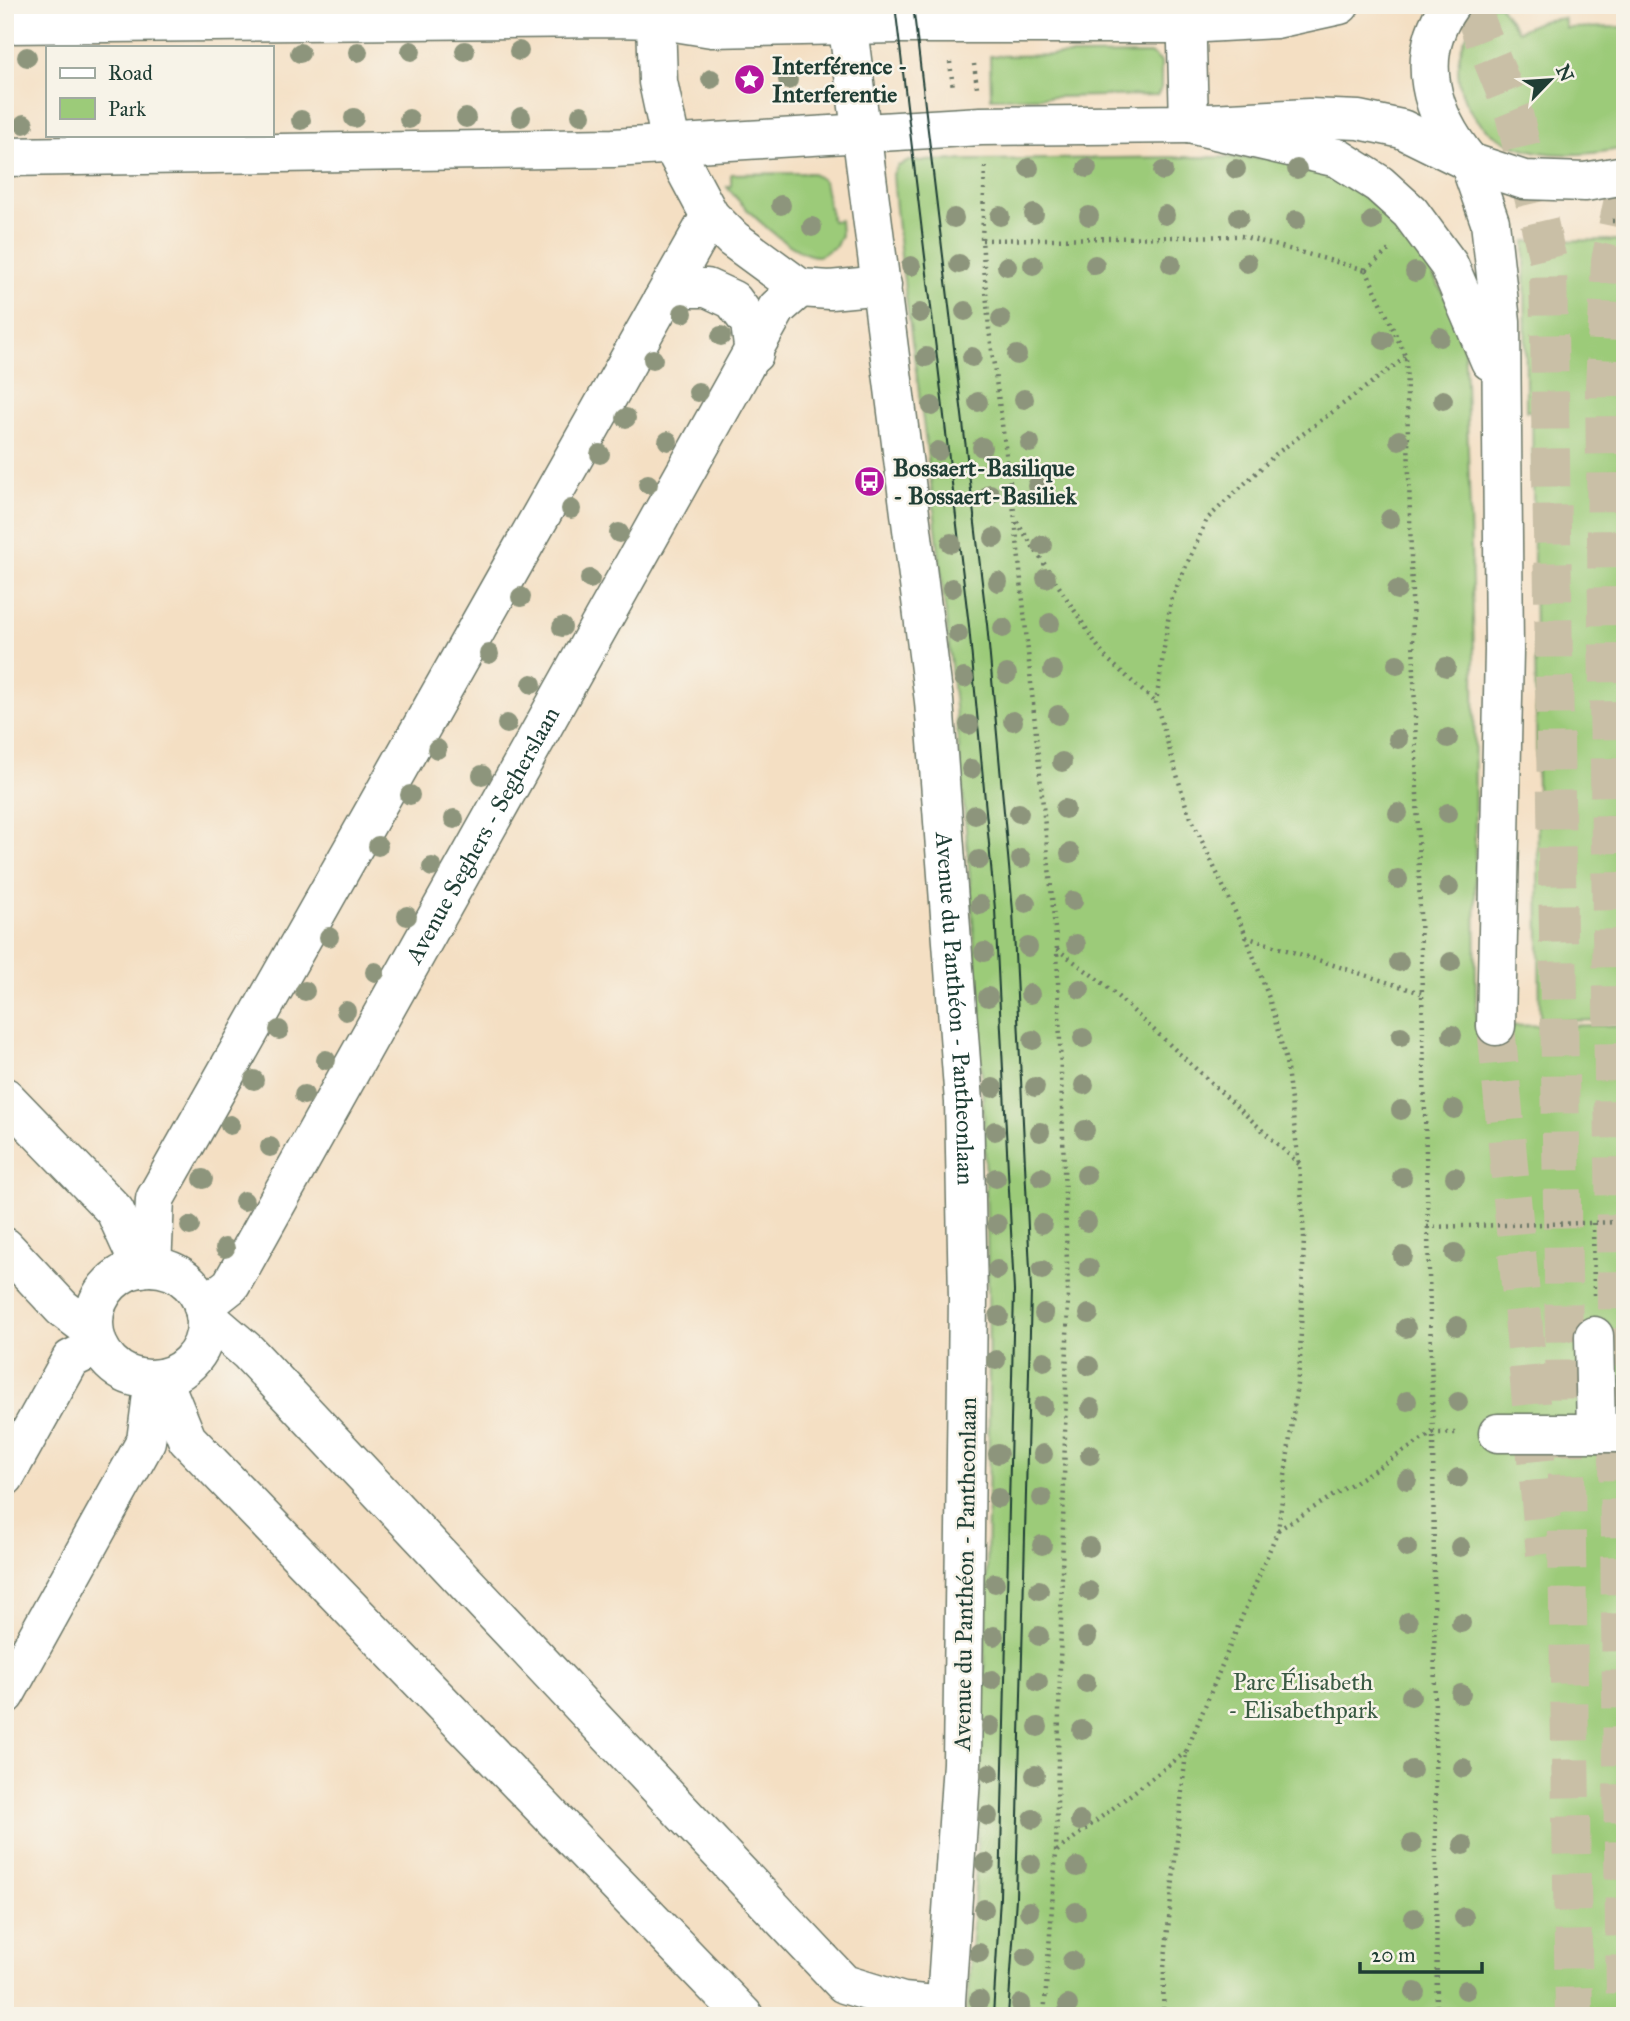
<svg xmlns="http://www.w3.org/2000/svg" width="1630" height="2021" font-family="'IM FELL Great Primer',serif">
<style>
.green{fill:#9ccb79;stroke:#5e8456;stroke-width:2}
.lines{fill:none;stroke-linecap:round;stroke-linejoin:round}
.highway-tunnel{stroke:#c9bfa6;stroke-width:38;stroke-dasharray:38 19;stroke-linecap:butt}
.minor-casing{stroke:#6a7666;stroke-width:41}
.major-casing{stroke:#6a7666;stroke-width:41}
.highway-casing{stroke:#6a7666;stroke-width:41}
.path{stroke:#6a7666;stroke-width:4.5;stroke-dasharray:2 5;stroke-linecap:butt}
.minor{stroke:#fff;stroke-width:38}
.major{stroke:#fff;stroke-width:38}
.highway{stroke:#fff;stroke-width:38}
.tram{stroke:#1f3d34;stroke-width:2}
.tree{fill:#8d957c}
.labels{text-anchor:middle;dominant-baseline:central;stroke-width:5;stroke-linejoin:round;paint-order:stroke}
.poi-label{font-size:24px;font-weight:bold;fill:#1f3d34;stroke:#f7f3e8;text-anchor:start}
.street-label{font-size:24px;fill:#1f3d34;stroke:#f7f3e8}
.park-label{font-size:24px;fill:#385942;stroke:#f7f3e8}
</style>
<rect width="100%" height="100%" fill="#f7f3e8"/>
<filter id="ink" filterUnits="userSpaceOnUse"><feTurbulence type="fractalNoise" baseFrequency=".0143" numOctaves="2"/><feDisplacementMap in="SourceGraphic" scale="14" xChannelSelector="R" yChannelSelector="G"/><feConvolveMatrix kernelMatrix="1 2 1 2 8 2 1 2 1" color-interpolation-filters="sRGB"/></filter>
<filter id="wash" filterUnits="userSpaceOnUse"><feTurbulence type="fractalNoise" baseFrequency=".00686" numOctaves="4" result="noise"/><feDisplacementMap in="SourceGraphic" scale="28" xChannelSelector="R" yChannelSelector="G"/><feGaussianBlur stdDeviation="1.57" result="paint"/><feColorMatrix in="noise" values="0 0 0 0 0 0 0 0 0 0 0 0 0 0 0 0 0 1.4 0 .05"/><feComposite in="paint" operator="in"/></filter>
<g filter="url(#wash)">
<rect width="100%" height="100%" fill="#f4dfc3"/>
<!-- green -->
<path class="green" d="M 1492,5 L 1499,5 L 1518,31 L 1541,21 L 1564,18 L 1566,28 L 1625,27 L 1625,148 C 1590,155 1548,159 1514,145 C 1451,120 1438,48 1492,5 Z
M 1152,54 L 1161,62 L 1161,89 L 1157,95 L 991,98 L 990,56 Z
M 1183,157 L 1271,158 L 1312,164 L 1401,220 L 1454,312 L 1464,348 L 1466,383 L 1474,651 L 1476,1026 L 1625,1025 L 1625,2016 L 967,2016 C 992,1643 999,1267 971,894 C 960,746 945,598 927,451 C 915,359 900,267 893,174 L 898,166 L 909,161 Z
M 812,173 L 824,181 L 832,221 L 840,220 L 841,235 L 836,246 L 819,256 C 792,257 744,208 727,187 L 731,186 L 731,174 Z
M 1625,240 L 1625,1020 L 1540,1021 L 1532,411 L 1526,411 L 1525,241 Z"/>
</g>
<g filter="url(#ink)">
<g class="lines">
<!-- highway-tunnel -->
<path class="highway-tunnel" d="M 1470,5 L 1514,114 L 1548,261 L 1574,2016
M 1625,190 L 1610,261 L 1604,386 L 1625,2001
M 1496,1026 L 1545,1554"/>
<defs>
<g id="minor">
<path d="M 659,5 L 656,19 L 658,82 L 671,143 L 710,216 L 733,239 L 800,288 L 830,290 L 882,285"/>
<path d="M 1186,5 L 1189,124"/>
<path d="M 662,301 L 686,288 L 707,288 L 733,300 L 750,323 L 754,354"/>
<path d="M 5,1097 L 115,1211 L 141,1268"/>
<path d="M 5,1247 L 62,1308 L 94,1332"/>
<circle cx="150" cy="1323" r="56"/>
<path d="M 152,1267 L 155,1199 L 710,216"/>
<path id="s1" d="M 203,1307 L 231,1285 L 777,308 L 800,288"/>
<path d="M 205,1315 L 248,1352 L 844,1984 L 903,2002 L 946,2006"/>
<path d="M 1594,1336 L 1596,1433"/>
<path d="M 162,1378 L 187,1439 L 744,2016"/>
<path d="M 1498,1433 L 1625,1433"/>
<path d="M 5,1477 L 71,1359 L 98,1346"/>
<path d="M 5,1695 L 146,1441 L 154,1379"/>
</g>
<g id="major">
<path id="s2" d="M 845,5 L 934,701 L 964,1102 L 968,1298 L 962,1763 L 945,2016"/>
<path d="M 1450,5 C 1413,57 1431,115 1468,160"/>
<path d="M 5,24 L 612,18 L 656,19 L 712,28 L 897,24 L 1186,24 L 1276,19 L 1340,5"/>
<path d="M 5,157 L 613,148 L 981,126 L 1189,124 L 1309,118 L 1359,120 L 1402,129 L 1469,162 L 1524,180 L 1585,182 L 1625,175"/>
</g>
<path id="highway" d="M 1189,124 L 1338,158 L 1379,184 L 1410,212 L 1449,265 L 1490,361
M 1469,162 L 1490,222 L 1501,321 L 1504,650 L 1496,1026"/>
</defs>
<!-- minor casing -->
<use href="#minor" class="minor-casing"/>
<!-- major casing -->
<use href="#major" class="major-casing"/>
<!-- highway casing -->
<use href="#highway" class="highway-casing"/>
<!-- path -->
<path class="path" d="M 950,62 L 953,88
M 974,64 L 977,87
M 985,167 L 982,240 L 989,329 L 1015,519 L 1057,949 L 1068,1293 L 1056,1852 L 1044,2016
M 1612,221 L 1625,221
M 982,240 L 1241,236 L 1366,270
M 1366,270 L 1406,357 L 1433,1433 L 1437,2016
M 1366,270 L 1389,250
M 1017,522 L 1104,656 L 1156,703
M 1246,937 L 1421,993
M 1057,949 L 1104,984 L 1299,1164
M 1593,1223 L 1594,1297
M 1427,1227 L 1625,1222
M 1278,1530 L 1433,1433 L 1459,1433
M 1057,1851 L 1186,1752
M 1163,2016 L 1164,1968 L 1186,1752 L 1278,1530 L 1300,1361 L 1304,1237 L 1299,1164 L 1286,1061 L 1269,998 L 1244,931 L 1187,809 L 1156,703 L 1171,600 L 1207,519 L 1276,454 L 1406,357"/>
<!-- minor -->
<use href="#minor" class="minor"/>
<!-- major -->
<use href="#major" class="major"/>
<!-- highway -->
<use href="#highway" class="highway"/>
<!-- tram -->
<path class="tram" d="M 895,5 L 969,626 L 995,909 L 1014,1291 L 1000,1897 L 993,2016
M 913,5 L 987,624 L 1013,911 L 1031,1291 L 1016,1898 L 1008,2016"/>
</g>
<!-- trees -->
<g class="tree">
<circle cx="411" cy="51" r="10"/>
<circle cx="465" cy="51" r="10"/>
<circle cx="519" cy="51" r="10"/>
<circle cx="358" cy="52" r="10"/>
<circle cx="300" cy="53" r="10"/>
<circle cx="27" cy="57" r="10"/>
<circle cx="711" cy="79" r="10"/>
<circle cx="788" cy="80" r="10"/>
<circle cx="581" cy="115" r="10"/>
<circle cx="521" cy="117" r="10"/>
<circle cx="354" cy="118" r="10"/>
<circle cx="466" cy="118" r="10"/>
<circle cx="409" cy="119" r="10"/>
<circle cx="301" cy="120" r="10"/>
<circle cx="24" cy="124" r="10"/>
<circle cx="1029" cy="168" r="10"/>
<circle cx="1087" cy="168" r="10"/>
<circle cx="1236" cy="169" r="10"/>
<circle cx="1297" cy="169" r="10"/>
<circle cx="1163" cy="171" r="10"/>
<circle cx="781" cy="205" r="10"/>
<circle cx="1034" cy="214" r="10"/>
<circle cx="1165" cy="215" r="10"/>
<circle cx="1000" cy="216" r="10"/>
<circle cx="1089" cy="216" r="10"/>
<circle cx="1239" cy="217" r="10"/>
<circle cx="954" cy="218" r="10"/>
<circle cx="1296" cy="220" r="10"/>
<circle cx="1372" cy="221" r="10"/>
<circle cx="812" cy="227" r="10"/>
<circle cx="1247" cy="263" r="10"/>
<circle cx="959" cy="264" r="10"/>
<circle cx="1171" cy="264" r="10"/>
<circle cx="1033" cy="265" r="10"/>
<circle cx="1095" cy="265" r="10"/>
<circle cx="911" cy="266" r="10"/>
<circle cx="1007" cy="266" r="10"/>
<circle cx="1415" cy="272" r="10"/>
<circle cx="965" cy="311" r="10"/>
<circle cx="683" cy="313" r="10"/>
<circle cx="920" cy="313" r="10"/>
<circle cx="1001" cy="319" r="10"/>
<circle cx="721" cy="336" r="10"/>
<circle cx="1440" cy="337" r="10"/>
<circle cx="1384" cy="340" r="10"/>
<circle cx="1017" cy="355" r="10"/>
<circle cx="926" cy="357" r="10"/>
<circle cx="972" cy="357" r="10"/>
<circle cx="653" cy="359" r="10"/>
<circle cx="698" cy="392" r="10"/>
<circle cx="1024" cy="399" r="10"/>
<circle cx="1443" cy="400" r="10"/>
<circle cx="978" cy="402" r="10"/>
<circle cx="932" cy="406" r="10"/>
<circle cx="626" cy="418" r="10"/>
<circle cx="1399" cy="440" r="10"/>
<circle cx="668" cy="441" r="10"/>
<circle cx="1030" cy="443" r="10"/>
<circle cx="982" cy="447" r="10"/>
<circle cx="938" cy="451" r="10"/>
<circle cx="600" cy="454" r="10"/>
<circle cx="648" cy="484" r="10"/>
<circle cx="1037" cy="486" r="10"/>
<circle cx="990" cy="494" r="10"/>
<circle cx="571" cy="509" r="10"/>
<circle cx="1390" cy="519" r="10"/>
<circle cx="619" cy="533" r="10"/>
<circle cx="994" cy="538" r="10"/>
<circle cx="951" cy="543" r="10"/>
<circle cx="1042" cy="545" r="10"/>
<circle cx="1046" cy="578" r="10"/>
<circle cx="590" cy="579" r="10"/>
<circle cx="998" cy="582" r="10"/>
<circle cx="952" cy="588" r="10"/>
<circle cx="1397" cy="590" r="10"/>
<circle cx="521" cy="597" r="10"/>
<circle cx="1050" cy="623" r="10"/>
<circle cx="562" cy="627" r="10"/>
<circle cx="1003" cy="628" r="10"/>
<circle cx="958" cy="634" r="10"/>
<circle cx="489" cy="654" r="10"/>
<circle cx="1397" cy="664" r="10"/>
<circle cx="1446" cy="667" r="10"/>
<circle cx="1053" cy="670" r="10"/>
<circle cx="1007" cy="674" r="10"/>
<circle cx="964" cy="678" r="10"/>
<circle cx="532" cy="684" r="10"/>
<circle cx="1058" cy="715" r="10"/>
<circle cx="1013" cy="721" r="10"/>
<circle cx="507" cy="724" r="10"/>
<circle cx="969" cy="725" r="10"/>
<circle cx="1448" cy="738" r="10"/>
<circle cx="1398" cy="739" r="10"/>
<circle cx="437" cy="749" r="10"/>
<circle cx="1062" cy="762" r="10"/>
<circle cx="971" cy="769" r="10"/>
<circle cx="482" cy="775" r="10"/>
<circle cx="410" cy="795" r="10"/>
<circle cx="1065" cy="809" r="10"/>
<circle cx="1019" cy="813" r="10"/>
<circle cx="1398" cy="813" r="10"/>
<circle cx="1448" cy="813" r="10"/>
<circle cx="975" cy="815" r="10"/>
<circle cx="454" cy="819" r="10"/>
<circle cx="378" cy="846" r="10"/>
<circle cx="1070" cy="853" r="10"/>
<circle cx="1021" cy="859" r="10"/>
<circle cx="979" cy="860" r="10"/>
<circle cx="432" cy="867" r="10"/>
<circle cx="1398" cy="879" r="10"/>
<circle cx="1449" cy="887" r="10"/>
<circle cx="1073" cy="901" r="10"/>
<circle cx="1026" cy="903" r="10"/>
<circle cx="980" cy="905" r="10"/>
<circle cx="407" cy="916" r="10"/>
<circle cx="329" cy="937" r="10"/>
<circle cx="1076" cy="944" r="10"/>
<circle cx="1028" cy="947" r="10"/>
<circle cx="984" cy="952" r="10"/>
<circle cx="1399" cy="962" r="10"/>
<circle cx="1451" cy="962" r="10"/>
<circle cx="375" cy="972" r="10"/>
<circle cx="1080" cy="989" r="10"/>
<circle cx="305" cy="991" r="10"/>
<circle cx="1030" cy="994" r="10"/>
<circle cx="988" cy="997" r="10"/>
<circle cx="346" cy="1011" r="10"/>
<circle cx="279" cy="1030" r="10"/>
<circle cx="1452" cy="1035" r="10"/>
<circle cx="1401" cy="1036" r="10"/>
<circle cx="1083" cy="1038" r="10"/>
<circle cx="1033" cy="1040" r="10"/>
<circle cx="326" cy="1060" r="10"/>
<circle cx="254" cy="1080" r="10"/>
<circle cx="1084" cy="1085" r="10"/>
<circle cx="1035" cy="1087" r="10"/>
<circle cx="993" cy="1088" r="10"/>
<circle cx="304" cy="1095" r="10"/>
<circle cx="1454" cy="1109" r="10"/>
<circle cx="1401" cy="1110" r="10"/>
<circle cx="230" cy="1125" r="10"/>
<circle cx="1085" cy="1130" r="10"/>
<circle cx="995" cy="1131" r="10"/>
<circle cx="1040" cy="1132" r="10"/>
<circle cx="270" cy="1147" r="10"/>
<circle cx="1086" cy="1175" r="10"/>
<circle cx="1041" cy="1177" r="10"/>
<circle cx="1402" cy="1177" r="10"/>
<circle cx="1455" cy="1177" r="10"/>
<circle cx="996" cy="1178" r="10"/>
<circle cx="203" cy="1179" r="10"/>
<circle cx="244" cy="1201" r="10"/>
<circle cx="1087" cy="1222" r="10"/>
<circle cx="997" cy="1224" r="10"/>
<circle cx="1042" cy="1224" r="10"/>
<circle cx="190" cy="1226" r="10"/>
<circle cx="225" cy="1248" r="10"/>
<circle cx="1455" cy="1253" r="10"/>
<circle cx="1403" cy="1256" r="10"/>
<circle cx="1089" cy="1268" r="10"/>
<circle cx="997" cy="1270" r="10"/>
<circle cx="1042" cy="1270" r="10"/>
<circle cx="1044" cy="1314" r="10"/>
<circle cx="1089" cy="1314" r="10"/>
<circle cx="999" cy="1316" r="10"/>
<circle cx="1457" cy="1326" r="10"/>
<circle cx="1406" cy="1328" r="10"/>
<circle cx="996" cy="1360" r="10"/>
<circle cx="1044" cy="1361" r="10"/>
<circle cx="1089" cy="1366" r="10"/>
<circle cx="1407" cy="1401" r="10"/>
<circle cx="1458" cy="1402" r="10"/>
<circle cx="1043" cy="1406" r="10"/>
<circle cx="1091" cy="1408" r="10"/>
<circle cx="998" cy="1454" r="10"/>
<circle cx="1043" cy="1454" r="10"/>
<circle cx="1090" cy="1455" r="10"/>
<circle cx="1458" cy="1478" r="10"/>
<circle cx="1407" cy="1480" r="10"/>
<circle cx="998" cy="1498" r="10"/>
<circle cx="1042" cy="1498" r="10"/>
<circle cx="1042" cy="1545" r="10"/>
<circle cx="1089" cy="1547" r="10"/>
<circle cx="1460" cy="1547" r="10"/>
<circle cx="1407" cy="1548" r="10"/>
<circle cx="995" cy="1583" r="10"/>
<circle cx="1039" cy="1590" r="10"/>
<circle cx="1089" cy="1591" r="10"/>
<circle cx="1408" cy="1622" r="10"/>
<circle cx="1461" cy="1623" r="10"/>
<circle cx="994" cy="1636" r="10"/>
<circle cx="1039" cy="1636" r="10"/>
<circle cx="1087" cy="1637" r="10"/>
<circle cx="992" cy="1680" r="10"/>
<circle cx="1038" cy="1682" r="10"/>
<circle cx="1086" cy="1683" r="10"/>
<circle cx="1461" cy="1694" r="10"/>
<circle cx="1411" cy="1696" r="10"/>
<circle cx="991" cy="1726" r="10"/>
<circle cx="1038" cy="1727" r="10"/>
<circle cx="1082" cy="1730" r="10"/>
<circle cx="1463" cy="1768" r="10"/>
<circle cx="1412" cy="1770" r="10"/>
<circle cx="990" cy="1773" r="10"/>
<circle cx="1035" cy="1775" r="10"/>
<circle cx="988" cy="1816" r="10"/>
<circle cx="1033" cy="1819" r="10"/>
<circle cx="1080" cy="1821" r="10"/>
<circle cx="1412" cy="1844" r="10"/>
<circle cx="1463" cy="1845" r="10"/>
<circle cx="985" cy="1863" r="10"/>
<circle cx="1031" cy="1864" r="10"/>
<circle cx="1077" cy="1867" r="10"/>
<circle cx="984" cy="1909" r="10"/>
<circle cx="1029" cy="1911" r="10"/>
<circle cx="1076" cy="1912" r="10"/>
<circle cx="1464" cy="1917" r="10"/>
<circle cx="1414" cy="1918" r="10"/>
<circle cx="979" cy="1953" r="10"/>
<circle cx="1026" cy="1957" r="10"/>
<circle cx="1072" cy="1961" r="10"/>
<circle cx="1466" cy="1990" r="10"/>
<circle cx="1415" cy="1992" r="10"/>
<circle cx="979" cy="2000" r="10"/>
<circle cx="1021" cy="2004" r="10"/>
<circle cx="1068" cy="2005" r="10"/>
</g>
</g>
<!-- icons -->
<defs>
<symbol id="sight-disc" viewBox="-11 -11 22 22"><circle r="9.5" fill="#b5179e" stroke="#f7f3e8"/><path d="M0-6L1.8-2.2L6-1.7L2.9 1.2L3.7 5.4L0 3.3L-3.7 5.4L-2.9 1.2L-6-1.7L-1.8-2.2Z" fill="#fff"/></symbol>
<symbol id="bus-disc" viewBox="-11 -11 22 22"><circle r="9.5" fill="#b5179e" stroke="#f7f3e8"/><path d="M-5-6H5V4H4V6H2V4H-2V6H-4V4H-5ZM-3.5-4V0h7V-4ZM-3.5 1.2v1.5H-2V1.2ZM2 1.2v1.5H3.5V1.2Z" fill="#fff"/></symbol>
</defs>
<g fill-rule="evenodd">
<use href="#sight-disc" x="732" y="62" width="35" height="35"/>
<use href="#bus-disc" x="852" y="464" width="35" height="35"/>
</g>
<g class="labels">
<!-- poi labels -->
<g class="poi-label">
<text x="772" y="66">Interférence -<tspan x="772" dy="28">Interferentie</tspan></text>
<text x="893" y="468">Bossaert-Basilique<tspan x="893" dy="28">- Bossaert-Basiliek</tspan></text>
</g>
<!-- street labels -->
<g class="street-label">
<text stroke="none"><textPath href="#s1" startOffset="551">Avenue Seghers - Segherslaan</textPath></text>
<text stroke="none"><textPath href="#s2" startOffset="1010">Avenue du Panthéon - Pantheonlaan</textPath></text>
<text transform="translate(965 1574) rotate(-89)">Avenue du Panthéon - Pantheonlaan</text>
</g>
<!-- park labels -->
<g class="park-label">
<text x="1303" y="1682">Parc Élisabeth<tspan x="1303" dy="28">- Elisabethpark</tspan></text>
</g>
</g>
<!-- margin -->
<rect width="1630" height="2021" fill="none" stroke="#f7f3e8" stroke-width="28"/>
<!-- legend -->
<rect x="46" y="46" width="228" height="91" fill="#f7f3e8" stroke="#a1aaa0" stroke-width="2"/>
<rect x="60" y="68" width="35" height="10" fill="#ffffff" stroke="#a1aaa0" stroke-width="2"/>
<text x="108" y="80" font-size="21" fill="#1f3d34">Road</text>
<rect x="60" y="98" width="35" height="21" fill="#9ccb79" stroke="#a1aaa0" stroke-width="2"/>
<text x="108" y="116" font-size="21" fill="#1f3d34">Park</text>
<!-- north arrow -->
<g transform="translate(1550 80) rotate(65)" stroke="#f7f3e8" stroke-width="5" paint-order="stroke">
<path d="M0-5L12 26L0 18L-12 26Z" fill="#1f3d34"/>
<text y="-10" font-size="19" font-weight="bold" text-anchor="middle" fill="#1f3d34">N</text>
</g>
<!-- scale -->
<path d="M1360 1962v10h122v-10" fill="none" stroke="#1f3d34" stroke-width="3.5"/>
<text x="1371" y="1962" font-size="21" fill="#1f3d34" stroke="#f7f3e8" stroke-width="5" paint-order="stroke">20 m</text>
</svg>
